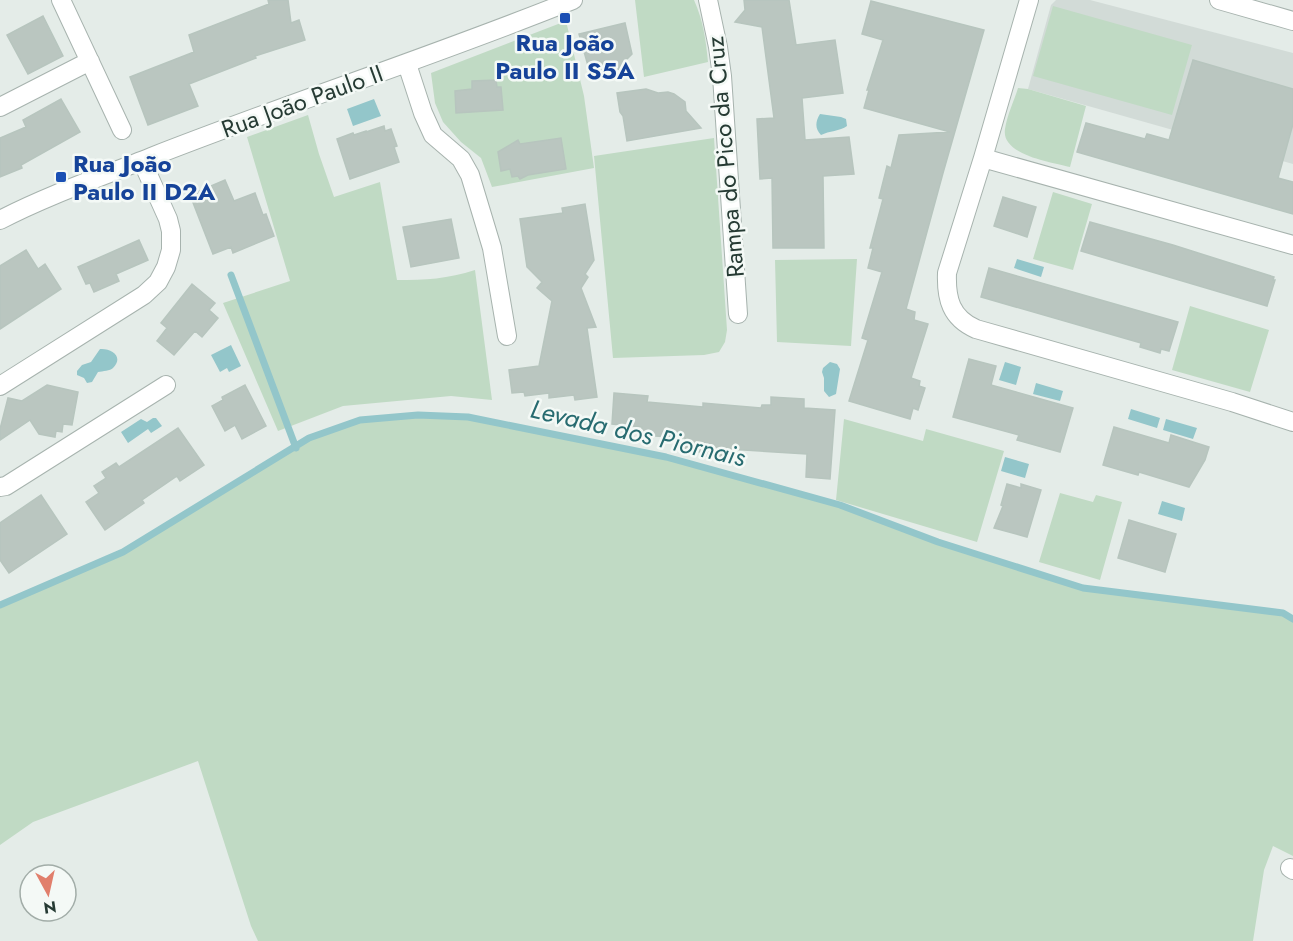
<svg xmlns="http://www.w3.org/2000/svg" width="1293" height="941" font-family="Jost,sans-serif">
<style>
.built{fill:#d2dbd7}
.green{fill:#c0dac4}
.water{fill:#93c6ca}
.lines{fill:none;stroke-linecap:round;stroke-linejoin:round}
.stream{stroke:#93c6ca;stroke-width:7}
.building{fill:#bac6c0;stroke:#b7c5be;stroke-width:1.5}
.minor-casing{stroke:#a7b3ae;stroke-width:20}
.minor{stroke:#fff;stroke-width:18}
.transit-dot{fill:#1a4fb4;stroke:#f4f9f6;stroke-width:2}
.labels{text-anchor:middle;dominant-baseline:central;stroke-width:5;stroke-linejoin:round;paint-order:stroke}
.transit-label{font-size:24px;font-weight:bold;fill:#164399;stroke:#f4f9f6}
.street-label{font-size:24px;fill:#263b34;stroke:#f4f9f6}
.water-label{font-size:26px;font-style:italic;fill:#276b70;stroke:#f4f9f6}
</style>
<rect width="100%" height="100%" fill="#e4ece8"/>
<!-- built -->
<path class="built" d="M 1056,0 L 1090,0 L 1293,53 L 1293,164 L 1028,89 L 1051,5 Z"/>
<!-- green -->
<path class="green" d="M 635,0 L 694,0 C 703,20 706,40 708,62 L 644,77 Z
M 1053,6 L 1192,45 L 1172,115 L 1033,76 Z
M 566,21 L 584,96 L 594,168 L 492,187 L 481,158 L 461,142 L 443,122 L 435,103 L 431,73 Z
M 1018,88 L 1028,89 L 1086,106 L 1070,167 C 1051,162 1001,155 1005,129 C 1007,115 1014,101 1018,88 Z
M 308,115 L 319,154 L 334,197 L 380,182 L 397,280 C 425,280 448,279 475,270 L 492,400 L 451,396 L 343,406 L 278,431 L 223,303 L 290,281 L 247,137 Z
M 714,138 L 727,330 L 725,342 L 719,352 L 704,355 L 613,358 L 594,156 Z
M 1053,192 L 1092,204 L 1073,270 L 1033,259 Z
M 857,259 L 851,346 L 777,342 L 775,260 Z
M 1190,306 L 1269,330 L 1250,392 L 1172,370 Z
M 418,417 L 468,418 L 665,458 L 839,506 L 937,544 L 1083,589 L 1289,616 L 1293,618 L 1293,856 L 1273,846 L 1264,870 L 1253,941 L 258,941 L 251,926 L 198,761 L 33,822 L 0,845 L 0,607 L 124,553 L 310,439 L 361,422 Z
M 844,419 L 923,441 L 926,429 L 1004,451 L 977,542 L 836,500 Z
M 1060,493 L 1093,502 L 1096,495 L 1122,502 L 1100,580 L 1039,562 Z"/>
<!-- water -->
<path class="water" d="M 374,99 L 381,116 L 353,126 L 347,109 Z
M 820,114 L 841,117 L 846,119 L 847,126 C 840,131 829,131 821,135 C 815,129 815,122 820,114 Z
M 1017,259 L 1044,267 L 1041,277 L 1014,268 Z
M 231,345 L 241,366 L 229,372 L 227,368 L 220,372 L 211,355 Z
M 100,349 C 112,348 124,357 113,368 C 110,371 103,371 98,372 L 92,382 L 87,383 L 84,378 L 77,375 L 77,371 L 82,365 L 91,362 Z
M 830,362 L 837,364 L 840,369 L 836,394 L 829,397 L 824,391 L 824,378 L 822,372 L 823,368 Z
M 1005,362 L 1021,367 L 1016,385 L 999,380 Z
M 1036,383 L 1063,391 L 1060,401 L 1033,394 Z
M 1131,409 L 1160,418 L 1157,428 L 1128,419 Z
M 153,418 L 156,418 L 162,426 L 151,433 L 148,429 L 128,443 L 121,432 L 141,419 L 147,422 Z
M 1166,419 L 1197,428 L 1193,439 L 1163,430 Z
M 1005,457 L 1029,464 L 1025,478 L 1001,471 Z
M 1162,501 L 1185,508 L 1182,521 L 1158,514 Z"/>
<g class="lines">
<!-- stream -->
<path class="stream" d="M 231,275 L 296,448
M 0,605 L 123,552 L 309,438 L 360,420 L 418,415 L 468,417 L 666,457 L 840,505 L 938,542 L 1083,588 L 1283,613 L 1293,619"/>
</g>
<!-- building -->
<path class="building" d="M 268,0 L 288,0 L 291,23 L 299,20 L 305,40 L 255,56 L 256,58 L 189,84 L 198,106 L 148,125 L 130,77 L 194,52 L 189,35 L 269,4 Z
M 744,0 L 789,0 L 796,45 L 835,40 L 843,93 L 802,98 L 805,140 L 849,137 L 854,174 L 823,176 L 824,248 L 773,248 L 772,178 L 760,179 L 757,119 L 774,118 L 762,27 L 735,22 L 745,10 Z
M 871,1 L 984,30 L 943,173 L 906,309 L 915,312 L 914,320 L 928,324 L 911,378 L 920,381 L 919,386 L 925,388 L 918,410 L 913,408 L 910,419 L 849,401 L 868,340 L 862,338 L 882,272 L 868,268 L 873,248 L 870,248 L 883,199 L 879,198 L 887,166 L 891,168 L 899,135 L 950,132 L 864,108 L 869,90 L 867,90 L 883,40 L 862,34 Z
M 43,16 L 63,56 L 28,74 L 7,35 Z
M 625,23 L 632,54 L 623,63 L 624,68 L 591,76 L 579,34 Z
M 1193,60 L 1293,89 L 1293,124 L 1278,178 L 1293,182 L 1293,214 L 1077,152 L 1086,123 L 1145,139 L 1147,134 L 1169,140 Z
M 496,80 L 497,87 L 501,87 L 503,110 L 456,113 L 455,91 L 472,89 L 472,81 Z
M 646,89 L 658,93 L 668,92 L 674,94 L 685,102 L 686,111 L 701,128 L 627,141 L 623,116 L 620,112 L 617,93 Z
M 61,99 L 80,132 L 21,165 L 22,168 L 0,177 L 0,138 L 26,127 L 23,120 Z
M 384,126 L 385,131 L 391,129 L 397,146 L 394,147 L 399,162 L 350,179 L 337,139 L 353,133 L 354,135 L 366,131 L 366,132 Z
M 561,138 L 566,169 L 528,175 L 520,179 L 518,176 L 512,177 L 510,169 L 501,171 L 498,152 L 518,140 L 520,144 Z
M 225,180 L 234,201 L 255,193 L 263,215 L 266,214 L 274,236 L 233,253 L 231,247 L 213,254 L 190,195 Z
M 1003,197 L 1036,207 L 1027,237 L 994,226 Z
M 585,204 L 594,260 L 585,274 L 588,277 L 581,288 L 596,327 L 587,328 L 597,397 L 575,400 L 574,395 L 549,398 L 549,393 L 525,396 L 524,392 L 512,393 L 509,370 L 539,366 L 552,301 L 537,288 L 542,282 L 527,267 L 520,219 L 563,213 L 562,208 Z
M 451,219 L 459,258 L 411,267 L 403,227 Z
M 1090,222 L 1173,245 L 1274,277 L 1273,280 L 1275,280 L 1267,306 L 1081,251 Z
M 139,240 L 148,260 L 116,274 L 119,281 L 94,292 L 90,283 L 86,284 L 78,267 Z
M 26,250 L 38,269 L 45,264 L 61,289 L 0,329 L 0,266 Z
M 989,268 L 1178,322 L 1169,351 L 1161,349 L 1160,353 L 1140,347 L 1141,343 L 981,297 Z
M 192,284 L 215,303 L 209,310 L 218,318 L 202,337 L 195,331 L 174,355 L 157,341 L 167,328 L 161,323 Z
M 969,359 L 996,366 L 991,385 L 1073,408 L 1060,452 L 1017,440 L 1019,435 L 953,417 Z
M 47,385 L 78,392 L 72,425 L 63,424 L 62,432 L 56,431 L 55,437 L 39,434 L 30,420 L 0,440 L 0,429 L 8,398 L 22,401 Z
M 245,385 L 266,426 L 242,439 L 235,425 L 225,431 L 212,406 L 223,400 L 222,397 Z
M 614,393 L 648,396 L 647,402 L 703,407 L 703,403 L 761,408 L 762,405 L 771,405 L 771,397 L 804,399 L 804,408 L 835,410 L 830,479 L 806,477 L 807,454 L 728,449 L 727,458 L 702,456 L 702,452 L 684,451 L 685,438 L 641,435 L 642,427 L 612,424 Z
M 1114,427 L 1169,443 L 1171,435 L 1209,447 L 1205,460 L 1189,487 L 1139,472 L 1138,475 L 1103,465 Z
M 178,428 L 204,465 L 180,481 L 177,476 L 142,500 L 144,503 L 105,530 L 86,502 L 99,493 L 94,486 L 106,478 L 102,472 L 116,463 L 119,467 Z
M 1007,484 L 1021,488 L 1021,484 L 1041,490 L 1027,537 L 994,528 L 1003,506 L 1001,505 Z
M 41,495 L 67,534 L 9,573 L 0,560 L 0,523 Z
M 1129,520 L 1176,534 L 1165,572 L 1118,558 Z"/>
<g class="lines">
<defs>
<path id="minor" d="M 61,0 L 122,130
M 708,0 L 718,47 L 722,76 L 738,314
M 1029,0 L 983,158 L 947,273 C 946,299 951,318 976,329 L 1232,402 L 1293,422
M 1219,0 L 1293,21
M 407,64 L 423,113 L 433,135 L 461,159 L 470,175 L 492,248 L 507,336
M 0,107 L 90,61
M 983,158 L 1293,245
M 0,220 C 48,195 101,177 151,157 C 291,102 434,56 573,0
M 0,386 L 144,295 L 158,282 L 166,267 L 171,250 L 171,231 L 168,219 L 142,161
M 0,487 L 6,486 L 166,385
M 1290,868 L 1293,870"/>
</defs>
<!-- minor casing -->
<use href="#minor" class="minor-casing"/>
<!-- minor -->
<use href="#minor" class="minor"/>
</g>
<!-- markers -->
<g class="transit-dot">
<rect x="559" y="12" width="12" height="12" rx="3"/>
<rect x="55" y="171" width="12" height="12" rx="3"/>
</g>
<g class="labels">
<!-- transit labels -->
<g class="transit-label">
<text x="565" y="42">Rua João<tspan x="565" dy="28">Paulo II S5A</tspan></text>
<text x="73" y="163" text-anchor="start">Rua João<tspan x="73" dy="28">Paulo II D2A</tspan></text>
</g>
<!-- street labels -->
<g class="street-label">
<text transform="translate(302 101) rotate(-20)">Rua João Paulo II</text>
<text transform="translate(725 157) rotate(-95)">Rampa do Pico da Cruz</text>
</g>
<!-- water labels -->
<g class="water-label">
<text transform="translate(638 433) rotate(13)">Levada dos Piornais</text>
</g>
</g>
<!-- north arrow -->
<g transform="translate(48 893) rotate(172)"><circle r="28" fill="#f4f9f6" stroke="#a2ada8" stroke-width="1.5"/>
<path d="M0-4.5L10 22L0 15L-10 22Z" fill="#e17f6c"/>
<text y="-9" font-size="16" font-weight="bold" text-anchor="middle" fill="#263b34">N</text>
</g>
</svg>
